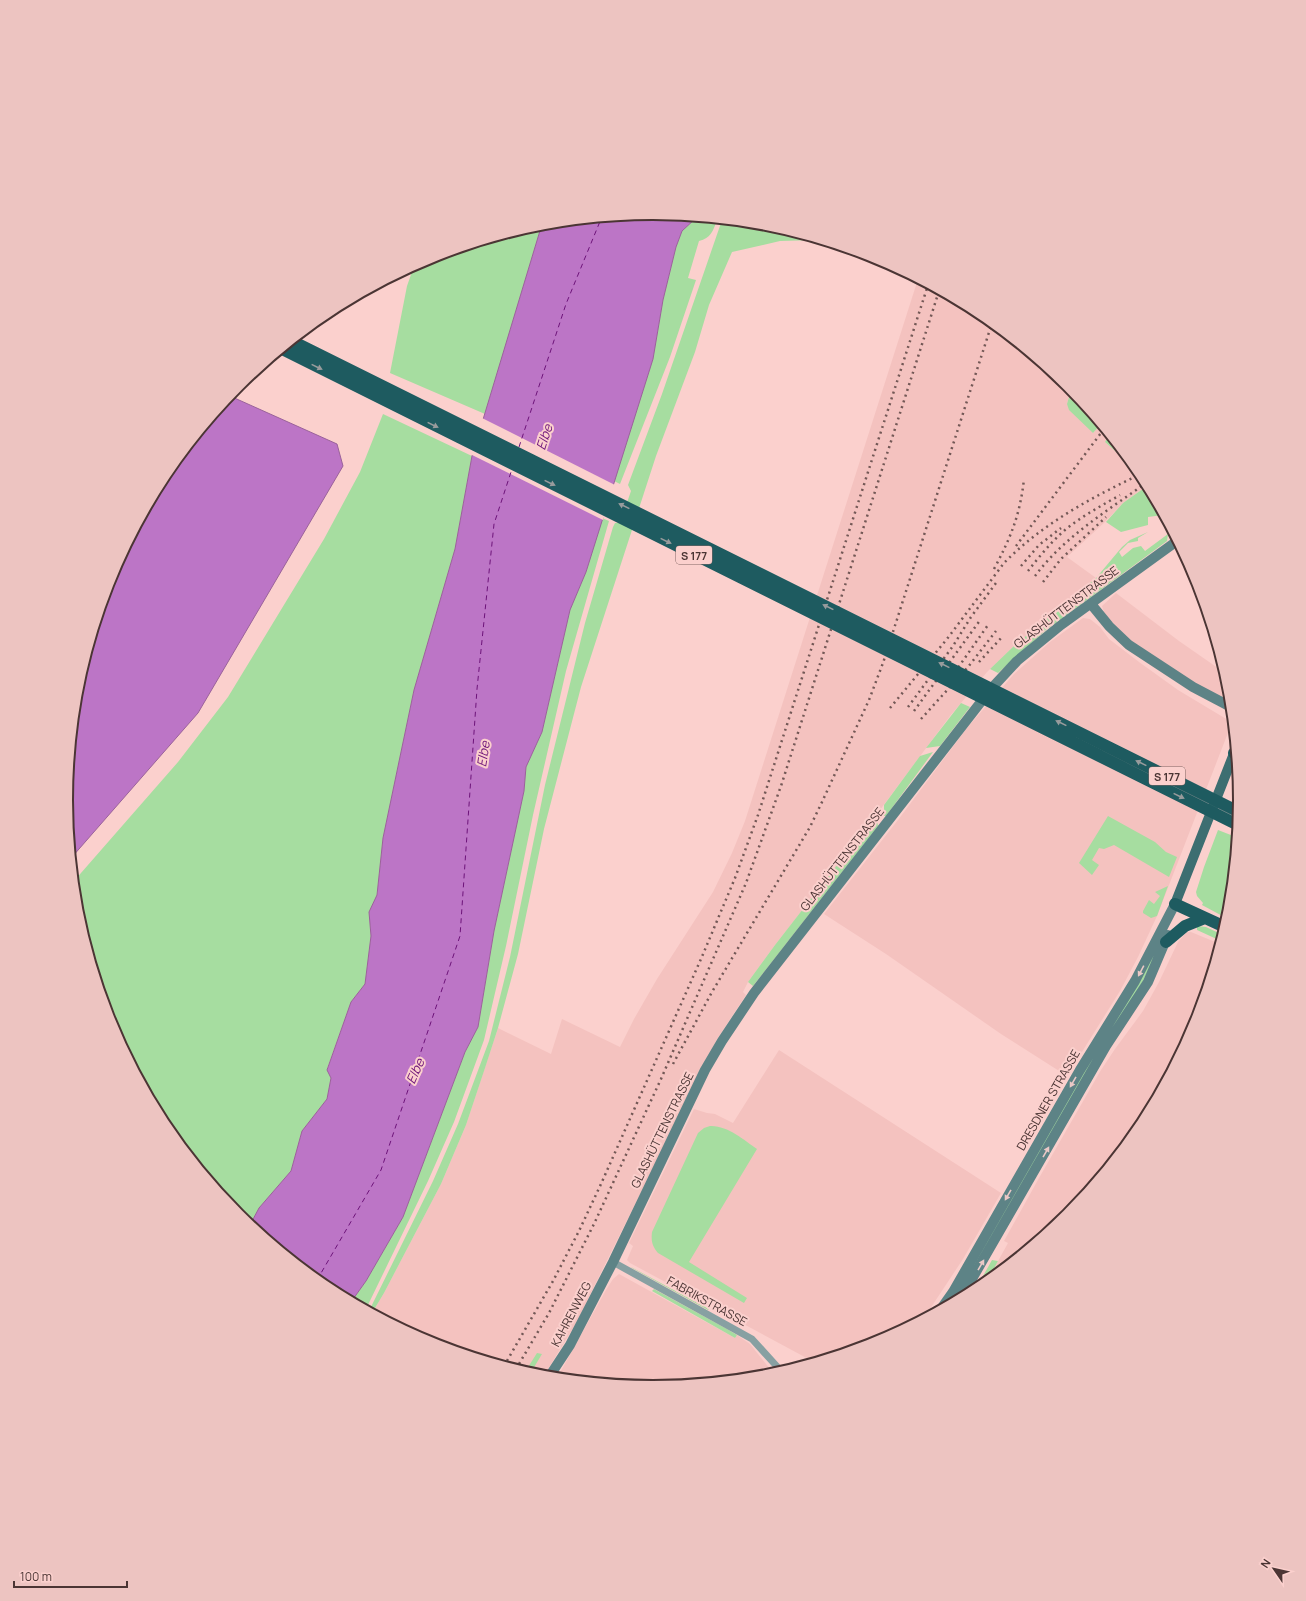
<svg xmlns="http://www.w3.org/2000/svg" width="1306" height="1601" font-family="Manrope,sans-serif">
<style>
.built{fill:#f4c2bf}
.green{fill:#a6dda0}
.water{fill:#bc75c6;stroke:#9a629a}
.pier{fill:#fbd0cd}
.lines{fill:none;stroke-linecap:round;stroke-linejoin:round}
.ferry{stroke:#6d1379;stroke-width:1;stroke-dasharray:5 4;stroke-linecap:butt}
.street{stroke:#87a0a2;stroke-width:7}
.secondary{stroke:#5d8386;stroke-width:10}
.primary{stroke:#3d6e71;stroke-width:10}
.highway{stroke:#1e5b60;stroke-width:12}
.rail{stroke:#735856;stroke-width:2.5;stroke-dasharray:2 4;stroke-linecap:butt}
.highway-bridge{stroke:#1e5b60;stroke-width:12}
.oneway{fill:#989b9c}
.oneway2{fill:#ebc8c6}
.labels{text-anchor:middle;dominant-baseline:central;stroke-width:4;stroke-linejoin:round;paint-order:stroke}
.shield{fill:#fbd0cd;stroke:#806462;stroke-width:1}
.shield-label{font-size:11px;font-weight:bold;fill:#4b3534}
.street-label{font-size:12px;fill:#4b3534;stroke:#fbd0cd}
.water-label{font-size:13px;font-style:italic;fill:#6d1379;stroke:#fbd0cd}
.rim{fill:none;stroke:#4b3534;stroke-width:2}
</style>
<rect width="100%" height="100%" fill="#fbd0cd"/>
<!-- built -->
<path class="built" d="M 918,279 L 979,313 L 1068,386 L 1071,390 L 1067,404 L 1093,433 L 1100,425 L 1109,435 L 1105,442 L 1122,457 L 1129,459 L 1141,475 L 1147,486 L 1123,503 L 1105,522 L 1067,557 L 1096,578 L 1015,645 L 987,672 L 950,716 L 868,826 L 775,945 L 748,982 L 743,992 L 746,995 L 717,1039 L 575,1325 L 543,1377 L 428,1343 L 372,1313 L 384,1293 L 441,1184 L 466,1125 L 498,1028 L 551,1054 L 562,1019 L 620,1047 L 634,1019 L 657,979 L 713,892 L 732,853 L 745,821 Z
M 1116,593 L 1179,641 L 1225,673 L 1229,686 L 1230,700 L 1210,693 L 1132,642 L 1117,630 L 1104,612 L 1102,606 Z
M 1083,618 L 1090,619 L 1100,627 L 1109,639 L 1139,662 L 1178,690 L 1228,720 L 1231,725 L 1157,916 L 1138,957 L 1120,991 L 1067,1076 L 1001,1034 L 886,954 L 824,914 L 898,820 L 967,728 L 1014,674 L 1050,642 Z
M 1187,932 L 1191,932 L 1220,944 L 1195,1025 L 1141,1127 L 1068,1216 L 986,1283 L 1008,1243 L 1004,1241 L 1039,1178 L 1101,1070 L 1115,1049 L 1143,1011 L 1159,982 L 1178,942 Z
M 779,1050 L 1001,1193 L 963,1259 L 924,1318 L 877,1343 L 814,1362 L 630,1263 L 627,1260 L 633,1246 L 629,1243 L 694,1109 L 707,1113 L 715,1114 L 733,1123 Z
M 619,1274 L 735,1338 L 737,1335 L 750,1344 L 774,1374 L 767,1376 L 653,1387 L 557,1378 L 606,1290 L 613,1279 Z"/>
<!-- green -->
<path class="green" d="M 696,218 L 717,220 C 713,231 711,238 699,241 L 688,278 L 696,280 L 670,357 L 620,484 L 614,481 L 653,359 L 663,300 L 676,247 L 682,231 Z
M 722,220 L 768,225 L 816,240 L 780,241 L 732,252 L 709,305 L 695,352 L 656,456 L 581,687 L 544,829 L 518,954 L 498,1028 L 485,1068 L 466,1125 L 441,1184 L 384,1293 L 372,1313 L 369,1311 L 433,1181 L 458,1124 L 489,1041 L 510,957 L 545,785 L 585,623 L 613,527 L 615,523 L 620,523 L 631,491 L 628,485 L 662,394 Z
M 542,224 L 485,414 L 390,373 L 407,286 L 414,266 L 429,258 Z
M 1071,390 L 1100,425 L 1093,433 L 1069,410 L 1067,404 Z
M 383,414 L 472,456 L 455,549 L 414,690 L 383,838 L 377,895 L 369,912 L 371,936 L 365,984 L 351,1002 L 327,1069 L 331,1078 L 327,1099 L 302,1131 L 291,1171 L 259,1208 L 250,1225 L 238,1215 L 165,1126 L 111,1025 L 77,915 L 74,881 L 178,762 L 228,697 L 324,539 L 360,472 Z
M 1109,435 L 1129,459 L 1122,457 L 1105,442 Z
M 1147,486 L 1163,515 L 1148,517 L 1148,525 L 1121,532 L 1106,522 L 1123,503 Z
M 602,518 L 609,521 L 566,671 L 533,815 L 506,946 L 484,1040 L 454,1122 L 428,1181 L 366,1309 L 351,1302 L 366,1281 L 403,1217 L 465,1052 L 478,1027 L 494,931 L 524,791 L 526,767 L 542,732 L 570,610 L 586,572 Z
M 1148,532 L 1138,538 L 1138,541 L 1128,543 L 1119,552 L 1122,557 L 1133,548 L 1141,546 L 1145,551 L 1168,534 L 1167,541 L 1046,630 L 998,673 L 990,669 L 1015,645 L 1096,578 L 1122,547 L 1130,540 Z
M 961,703 L 970,707 L 940,746 L 926,748 Z
M 933,752 L 886,816 L 884,816 L 884,805 L 920,756 Z
M 876,815 L 878,826 L 753,986 L 748,982 L 775,945 Z
M 1108,816 L 1155,842 L 1166,852 L 1177,857 L 1169,877 L 1114,845 L 1104,849 L 1099,848 L 1092,860 L 1099,865 L 1092,875 L 1079,863 Z
M 1218,830 L 1236,837 L 1228,919 L 1202,905 L 1203,903 L 1197,896 L 1196,892 L 1204,867 Z
M 1168,886 L 1157,916 L 1151,918 L 1143,913 L 1143,911 L 1149,900 L 1154,904 L 1160,896 L 1155,892 Z
M 1197,926 L 1206,927 L 1223,935 L 1221,941 L 1197,930 Z
M 1159,943 L 1150,967 L 1142,983 L 957,1295 L 952,1303 L 948,1305 Z
M 710,1126 C 727,1125 744,1140 757,1149 L 689,1262 L 747,1298 L 744,1303 L 658,1253 C 652,1246 651,1241 652,1232 L 698,1133 L 704,1128 Z
M 992,1260 L 998,1261 L 986,1283 L 974,1292 Z
M 631,1267 L 709,1309 L 708,1310 L 632,1268 Z
M 654,1289 L 727,1329 L 737,1335 L 735,1338 L 652,1291 Z
M 537,1353 L 542,1354 L 530,1374 L 525,1372 Z"/>
<!-- water -->
<path class="water" d="M 653,214 L 696,218 L 682,231 L 676,247 L 663,300 L 653,359 L 586,572 L 570,610 L 542,732 L 526,767 L 524,791 L 494,931 L 478,1027 L 465,1052 L 403,1217 L 366,1281 L 351,1302 L 327,1288 L 250,1225 L 259,1208 L 291,1171 L 302,1131 L 327,1099 L 331,1078 L 327,1070 L 351,1002 L 365,984 L 371,936 L 369,912 L 377,895 L 383,838 L 414,690 L 455,549 L 472,456 L 542,224 Z
M 230,396 L 337,444 L 343,466 L 198,713 L 72,857 L 66,800 L 77,686 L 111,576 L 165,474 Z"/>
<!-- pier -->
<path class="pier" d="M 482,418 L 615,485 L 603,520 L 470,454 Z"/>
<g class="lines">
<!-- ferry -->
<path class="ferry" d="M 519,447 L 566,304 L 601,219
M 317,1280 L 381,1170 L 460,936 L 477,689 L 494,524 L 512,469"/>
<!-- street -->
<path class="street" d="M 613,1262 L 752,1339 L 782,1372"/>
<!-- secondary -->
<path class="secondary" d="M 1091,604 L 1109,626 L 1129,645 L 1193,687 L 1231,707
M 961,1298 L 1106,1046 L 1148,982 L 1168,935
M 941,1309 L 953,1292 L 1080,1070 L 1135,981 L 1175,904
M 549,1377 L 570,1345 L 613,1262 L 705,1070 L 722,1041 L 754,993 L 991,689 L 1017,661 L 1061,625 L 1177,541"/>
<!-- primary -->
<path class="primary" d="M 1175,904 L 1235,751"/>
<!-- highway -->
<path class="highway" d="M 1234,753 L 1235,752
M 1175,904 L 1225,927
M 1166,942 L 1185,926 L 1205,918"/>
<!-- rail -->
<path class="rail" d="M 1016,546 L 1104,429
M 1021,566 L 1039,545 L 1061,528
M 994,569 C 1011,537 1020,515 1024,479
M 1028,571 C 1039,557 1051,542 1065,530 C 1082,516 1101,506 1120,495
M 1035,576 C 1064,537 1107,511 1146,483
M 1043,582 L 1061,559 L 1106,517
M 979,662 L 1003,636
M 948,682 L 988,625
M 908,707 L 953,646 L 971,617 L 996,583
M 890,708 L 947,639 L 1004,563 C 1042,524 1092,497 1141,474
M 914,711 L 981,619
M 921,719 L 968,667 L 996,631
M 673,1064 L 712,992 L 810,827 L 822,802 L 869,700 L 883,663 L 992,323
M 504,1366 L 553,1281 L 579,1231 L 601,1184 L 701,959 L 735,878 L 758,815 L 928,285
M 516,1369 L 549,1313 L 594,1224 L 661,1079 L 746,883 L 781,786 L 939,291"/>
<!-- highway-bridge -->
<path class="highway-bridge" d="M 292,341 L 1239,812
M 282,349 L 1238,825"/>
</g>
<!-- one-way arrows -->
<defs><path id="oneway-solid" d="M-6-.8H1V-3.2L6.5 0L1 3.2V.8H-6Z"/></defs>
<g class="oneway">
<use href="#oneway-solid" transform="translate(317 367) rotate(26)"/>
<use href="#oneway-solid" transform="translate(433 425) rotate(26)"/>
<use href="#oneway-solid" transform="translate(550 483) rotate(26)"/>
<use href="#oneway-solid" transform="translate(624 506) rotate(-154)"/>
<use href="#oneway-solid" transform="translate(666 541) rotate(26)"/>
<use href="#oneway-solid" transform="translate(828 607) rotate(-154)"/>
<use href="#oneway-solid" transform="translate(944 665) rotate(-154)"/>
<use href="#oneway-solid" transform="translate(1061 723) rotate(-154)"/>
<use href="#oneway-solid" transform="translate(1141 763) rotate(-154)"/>
<use href="#oneway-solid" transform="translate(1179 796) rotate(26)"/>
</g>
<g class="oneway2">
<use href="#oneway-solid" transform="translate(1141 971) rotate(118)"/>
<use href="#oneway-solid" transform="translate(1073 1082) rotate(120)"/>
<use href="#oneway-solid" transform="translate(1046 1152) rotate(-60)"/>
<use href="#oneway-solid" transform="translate(1008 1195) rotate(120)"/>
<use href="#oneway-solid" transform="translate(981 1265) rotate(-60)"/>
</g>
<g class="labels">
<!-- shield labels -->
<g class="shield">
<rect x="676" y="546" width="36" height="18" rx="3"/>
<rect x="1149" y="767" width="36" height="18" rx="3"/>
</g>
<g class="shield-label">
<text x="694" y="555">S 177</text>
<text x="1167" y="776">S 177</text>
</g>
<!-- street labels -->
<g class="street-label">
<text transform="translate(1066 607) rotate(-37)">GLASHÜTTENSTRASSE</text>
<text transform="translate(842 859) rotate(-52)">GLASHÜTTENSTRASSE</text>
<text transform="translate(1048 1100) rotate(-60)">DRESDNER STRASSE</text>
<text transform="translate(662 1130) rotate(-64)">GLASHÜTTENSTRASSE</text>
<text transform="translate(707 1301) rotate(29)">FABRIKSTRASSE</text>
<text transform="translate(571 1314) rotate(-62)">KAHRENWEG</text>
</g>
<!-- water labels -->
<g class="water-label">
<text transform="translate(544 437) rotate(-72)">Elbe</text>
<text transform="translate(483 754) rotate(-81)">Elbe</text>
<text transform="translate(415 1071) rotate(-66)">Elbe</text>
</g>
</g>
<!-- crop -->
<path d="M0 0H1306V1601H0ZM73 800a580 580 0 1 1 1160 0a580 580 0 1 1-1160 0Z" fill="#edc4c1" fill-rule="evenodd"/>
<path class="rim" d="M73 800a580 580 0 1 1 1160 0a580 580 0 1 1-1160 0Z"/>
<!-- north arrow -->
<g transform="translate(1274 1569) rotate(304)" stroke="#fbd0cd" stroke-width="3" paint-order="stroke">
<path d="M0-3L7 15L0 10L-7 15Z" fill="#4b3534"/>
<text y="-6" font-size="11" font-weight="bold" text-anchor="middle" fill="#4b3534">N</text>
</g>
<!-- scale -->
<path d="M14 1581v6h113v-6" fill="none" stroke="#4b3534" stroke-width="2"/>
<text x="20" y="1581" font-size="12" fill="#4b3534" stroke="#fbd0cd" stroke-width="3" paint-order="stroke">100 m</text>
</svg>
